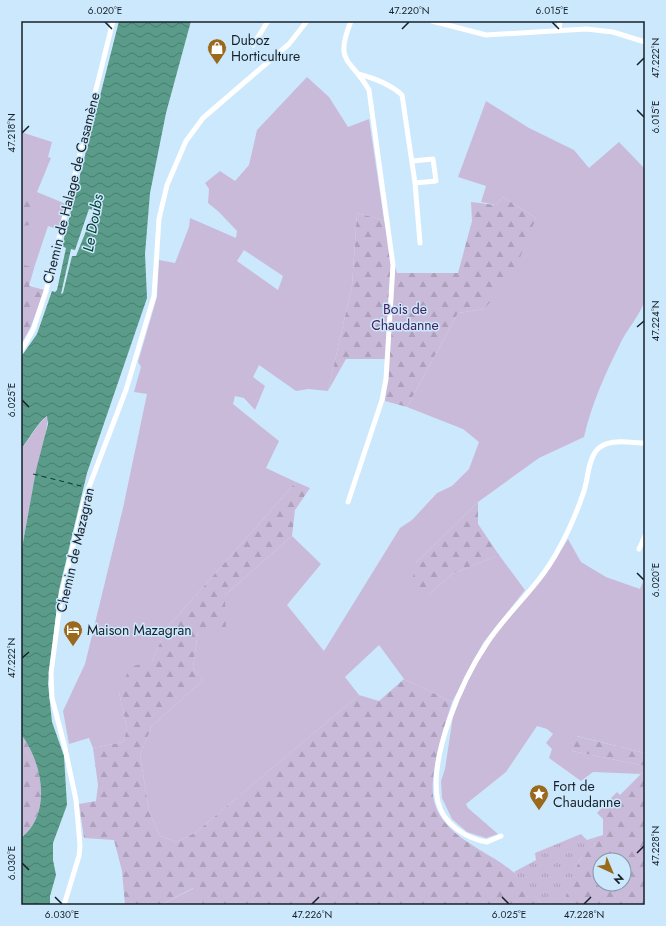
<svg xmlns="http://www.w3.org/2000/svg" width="666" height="926" font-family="Jost,sans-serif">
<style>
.green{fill:#cabad9;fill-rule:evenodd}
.forest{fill:url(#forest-firs);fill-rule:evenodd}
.park{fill:url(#park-tufts)}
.water{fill:url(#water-waves);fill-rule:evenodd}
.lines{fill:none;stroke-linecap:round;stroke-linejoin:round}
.ferry{stroke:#003c30;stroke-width:1;stroke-dasharray:5 4;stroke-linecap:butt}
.street{stroke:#fff;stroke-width:5}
.ticks{fill:none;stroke:#162028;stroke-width:1.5}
.labels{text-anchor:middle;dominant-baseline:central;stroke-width:3;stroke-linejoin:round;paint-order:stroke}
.poi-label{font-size:14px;fill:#162028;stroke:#cce8fd;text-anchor:start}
.street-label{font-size:14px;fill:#162028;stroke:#cce8fd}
.park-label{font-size:14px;fill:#44225c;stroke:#cce8fd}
.water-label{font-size:15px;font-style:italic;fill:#003c30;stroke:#cce8fd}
.neatline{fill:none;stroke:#162028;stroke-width:1.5}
.ticks-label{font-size:10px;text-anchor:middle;fill:#162028}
</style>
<defs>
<pattern id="forest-firs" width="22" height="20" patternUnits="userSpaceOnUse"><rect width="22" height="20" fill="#cabad9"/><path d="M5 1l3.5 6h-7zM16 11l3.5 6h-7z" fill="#ada0ba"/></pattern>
<pattern id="park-tufts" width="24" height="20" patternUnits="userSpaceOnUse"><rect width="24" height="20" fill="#cabad9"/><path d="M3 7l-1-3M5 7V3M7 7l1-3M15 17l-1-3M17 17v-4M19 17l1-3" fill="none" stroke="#ada0ba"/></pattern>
<pattern id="water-waves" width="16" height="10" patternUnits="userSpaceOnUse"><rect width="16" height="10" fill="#5a9b89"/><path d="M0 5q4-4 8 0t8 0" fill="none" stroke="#497e70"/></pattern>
</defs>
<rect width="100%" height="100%" fill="#cce8fd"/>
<!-- green -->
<path class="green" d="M 307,77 L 329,97 L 348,127 L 369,119 L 384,220 L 357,213 L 352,286 L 328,391 L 308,389 L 296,391 L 259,365 L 253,377 L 265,386 L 255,410 L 244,398 L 235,396 L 233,404 L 279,441 L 266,468 L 296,482 L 166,629 L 152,661 L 119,692 L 127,729 L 123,742 L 93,748 L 89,738 L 69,744 L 63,711 L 85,664 L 123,508 L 147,394 L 134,392 L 141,367 L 138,362 L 157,297 L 159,260 L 175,263 L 189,227 L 190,218 L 236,238 L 237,231 L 219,212 L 208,203 L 209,189 L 205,183 L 220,171 L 235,181 L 249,165 L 257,130 ZM 244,250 L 283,276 L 278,290 L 237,261 Z
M 486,101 L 529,128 L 574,150 L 589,168 L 619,142 L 645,169 L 645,300 C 640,315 628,328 621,342 C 606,372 591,405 584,437 L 539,458 L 478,502 L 416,563 L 428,595 L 452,574 L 499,555 L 525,590 L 483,643 L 452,702 L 404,679 L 379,645 L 345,677 L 359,695 L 195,833 L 176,842 L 160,836 L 149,811 L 140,755 L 152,726 L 203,680 L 193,668 L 198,631 L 225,595 L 292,536 L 321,564 L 287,605 L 324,651 L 400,528 L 412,520 L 437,493 L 452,486 L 469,469 L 479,442 L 463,429 L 407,407 L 458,313 L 484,309 L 536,218 L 503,197 L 496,205 L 481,202 L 486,186 L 458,177 Z
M 21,132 L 52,142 L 48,157 L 51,158 L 37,192 L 66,204 L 59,230 L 48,226 L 28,286 L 44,290 L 31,326 L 21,344 Z
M 48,416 L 45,439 L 36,470 L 21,554 L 21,449 C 30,439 38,422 48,416 Z
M 568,539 L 581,562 L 606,577 L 640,589 L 645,577 L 645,753 L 577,736 L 572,751 L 645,766 L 645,770 L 641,774 L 593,772 L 581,781 L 549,758 L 552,749 L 546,743 L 553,734 L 547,729 L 537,726 L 506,772 L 466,804 L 468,808 L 498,834 L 486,838 L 467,832 L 452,819 L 442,798 L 441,781 L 445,769 L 455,703 L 487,642 L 529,595 L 557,557 Z
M 194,888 L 203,905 L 161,905 Z"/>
<!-- forest -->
<path class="forest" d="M 21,187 L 36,192 L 30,225 L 21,226 Z
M 503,197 L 536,218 L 512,277 L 484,309 L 458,313 L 407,407 L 385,401 L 389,359 L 346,359 L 328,391 L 352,286 L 357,213 L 384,220 L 397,273 L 458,273 L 472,221 L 471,202 L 496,205 Z
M 21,264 L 34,268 L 29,286 L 44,290 L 31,326 L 21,344 Z
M 296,482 L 310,488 L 295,510 L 292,536 L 225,595 L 226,629 L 198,631 L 193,668 L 203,680 L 152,726 L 140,755 L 149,811 L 160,836 L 176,842 L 195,833 L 359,695 L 379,701 L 404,679 L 452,702 C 444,728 428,775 434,801 C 443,837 487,850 512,871 C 524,880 533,894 543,905 L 203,905 L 193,888 L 161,905 L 125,905 L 122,871 L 114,840 L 84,838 L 79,804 L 96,801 L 98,785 L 93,748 L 123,742 L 127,729 L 119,692 L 130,667 L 152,661 L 166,629 Z
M 478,502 L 478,524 L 499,555 L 452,574 L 428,595 L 412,582 L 416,563 Z
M 21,734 C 42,762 53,813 21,838 Z
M 576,736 L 645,753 L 645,766 L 572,751 Z
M 645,770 L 645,905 L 563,905 L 573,873 L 585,850 L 595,845 L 593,838 L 603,835 L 603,819 L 597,813 L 617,792 L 620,795 ZM 600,860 L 624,860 L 624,884 L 600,884 Z"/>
<!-- park -->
<path class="park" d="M 581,834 L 587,840 L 593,838 L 595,845 C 574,855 572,885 563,905 L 543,905 L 514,872 L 536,860 L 535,853 Z"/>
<!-- water -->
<path class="water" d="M 119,21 L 191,21 L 166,113 L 150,193 L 145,254 L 147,298 L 87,473 L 59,590 L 48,684 L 52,722 L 64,756 L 67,805 L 53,843 L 53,860 L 56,875 L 50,896 L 50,905 L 21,905 L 21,838 C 53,813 42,762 21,734 L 21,554 L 36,470 L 48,424 L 47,416 C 38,422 29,439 21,449 L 21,357 L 37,334 L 52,291 L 55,292 L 57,290 L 66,248 L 62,246 ZM 89,209 L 94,210 L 92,216 L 76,256 L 72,256 L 63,293 L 61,294 L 71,249 L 75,250 Z"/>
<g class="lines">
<!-- ferry -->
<path class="ferry" d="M 33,474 L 85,487"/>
<!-- street -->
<path class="street" d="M 432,21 L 486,35 L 586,29 L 613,32 L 645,42
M 559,30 L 560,21
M 253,45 L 268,21
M 358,74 C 374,78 390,84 402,95 L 415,183 L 420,243
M 412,161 L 433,159 L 436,181 L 415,183
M 21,351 L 33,330 L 46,291 L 113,21
M 348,502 L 382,400 L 386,379 L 393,265 L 369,90 C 350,57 334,64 351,21
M 639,549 L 645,536
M 501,836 L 487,842 C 467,839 443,824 438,802 C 428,757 462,680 487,643 C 508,611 539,586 557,552 C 568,533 577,512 584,491 C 588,479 588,461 596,451 C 607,437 630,443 645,443
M 64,905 L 79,856 L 80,845 L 76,800 L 65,748 L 52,698 L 51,673 L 61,596 L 84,500 L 126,390 L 154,296 L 159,219 L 167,185 L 186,141 L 203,118 L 289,44 L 307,21"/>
</g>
<!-- ticks -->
<path class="ticks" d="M 105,22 L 112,29M 552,22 L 559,29M 402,29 L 409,22M 637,65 L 644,58M 637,110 L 644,117M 22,133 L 29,126M 637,327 L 644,321M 22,400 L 29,407M 637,573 L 644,580M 22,658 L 29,652M 637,853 L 644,846M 22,863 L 29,870M 55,897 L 62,904M 502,897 L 509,904M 312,904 L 319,897M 584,904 L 591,897"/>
<!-- icons -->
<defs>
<symbol id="shop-pin" viewBox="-11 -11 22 30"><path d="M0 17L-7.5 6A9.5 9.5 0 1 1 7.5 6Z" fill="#9a691c" stroke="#cce8fd"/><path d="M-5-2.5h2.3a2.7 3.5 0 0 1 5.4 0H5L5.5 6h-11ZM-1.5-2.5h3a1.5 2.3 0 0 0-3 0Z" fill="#fff"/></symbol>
<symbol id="hotel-pin" viewBox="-11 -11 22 30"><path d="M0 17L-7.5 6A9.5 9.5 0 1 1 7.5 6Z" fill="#9a691c" stroke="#cce8fd"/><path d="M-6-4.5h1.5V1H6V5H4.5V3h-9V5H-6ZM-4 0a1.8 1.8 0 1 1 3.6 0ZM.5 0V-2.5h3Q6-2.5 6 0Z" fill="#fff"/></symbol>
<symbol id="sight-pin" viewBox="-11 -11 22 30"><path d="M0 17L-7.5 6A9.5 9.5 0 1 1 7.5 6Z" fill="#9a691c" stroke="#cce8fd"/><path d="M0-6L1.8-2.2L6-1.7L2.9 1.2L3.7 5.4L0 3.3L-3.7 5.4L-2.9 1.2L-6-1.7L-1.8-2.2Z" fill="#fff"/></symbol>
</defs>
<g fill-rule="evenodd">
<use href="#shop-pin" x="206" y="37" width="22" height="30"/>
<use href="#hotel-pin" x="62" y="619" width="22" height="30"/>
<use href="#sight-pin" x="528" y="783" width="22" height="30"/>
</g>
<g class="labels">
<!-- poi labels -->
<g class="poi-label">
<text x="231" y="40">Duboz<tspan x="231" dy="16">Horticulture</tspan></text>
<text x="87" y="630">Maison Mazagran</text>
<text x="553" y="786">Fort de<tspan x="553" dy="16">Chaudanne</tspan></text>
</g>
<!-- street labels -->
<g class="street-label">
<text transform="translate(71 188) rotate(-76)">Chemin de Halage de Casamène</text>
<text transform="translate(75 550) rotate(-77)">Chemin de Mazagran</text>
</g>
<!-- park labels -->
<g class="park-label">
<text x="405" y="309">Bois de<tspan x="405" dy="16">Chaudanne</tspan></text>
</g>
<!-- water labels -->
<g class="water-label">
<text transform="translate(93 223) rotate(-80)">Le Doubs</text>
</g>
</g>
<!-- border -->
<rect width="666" height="926" fill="none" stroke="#cce8fd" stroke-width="44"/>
<!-- north arrow -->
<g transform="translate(612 872) rotate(136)"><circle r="19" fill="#cce8fd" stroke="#8398a8"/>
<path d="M0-3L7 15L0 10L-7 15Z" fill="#9a691c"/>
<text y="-6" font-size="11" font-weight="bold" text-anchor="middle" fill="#162028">N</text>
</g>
<rect x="22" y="22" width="622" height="882" class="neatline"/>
<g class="ticks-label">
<text x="105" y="14">6.020°E</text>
<text x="409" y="14">47.220°N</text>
<text x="552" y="14">6.015°E</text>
<text transform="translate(655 58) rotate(-90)" y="4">47.222°N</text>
<text transform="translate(655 117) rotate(-90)" y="4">6.015°E</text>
<text transform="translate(11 133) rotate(-90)" y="4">47.218°N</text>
<text transform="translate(655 321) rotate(-90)" y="4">47.224°N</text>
<text transform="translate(11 400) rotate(-90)" y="4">6.025°E</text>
<text transform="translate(655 580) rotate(-90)" y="4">6.020°E</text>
<text transform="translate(11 658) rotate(-90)" y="4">47.222°N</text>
<text transform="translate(655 846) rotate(-90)" y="4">47.228°N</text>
<text transform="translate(11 863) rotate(-90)" y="4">6.030°E</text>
<text x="62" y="918">6.030°E</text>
<text x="312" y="918">47.226°N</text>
<text x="509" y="918">6.025°E</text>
<text x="584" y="918">47.228°N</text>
</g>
</svg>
